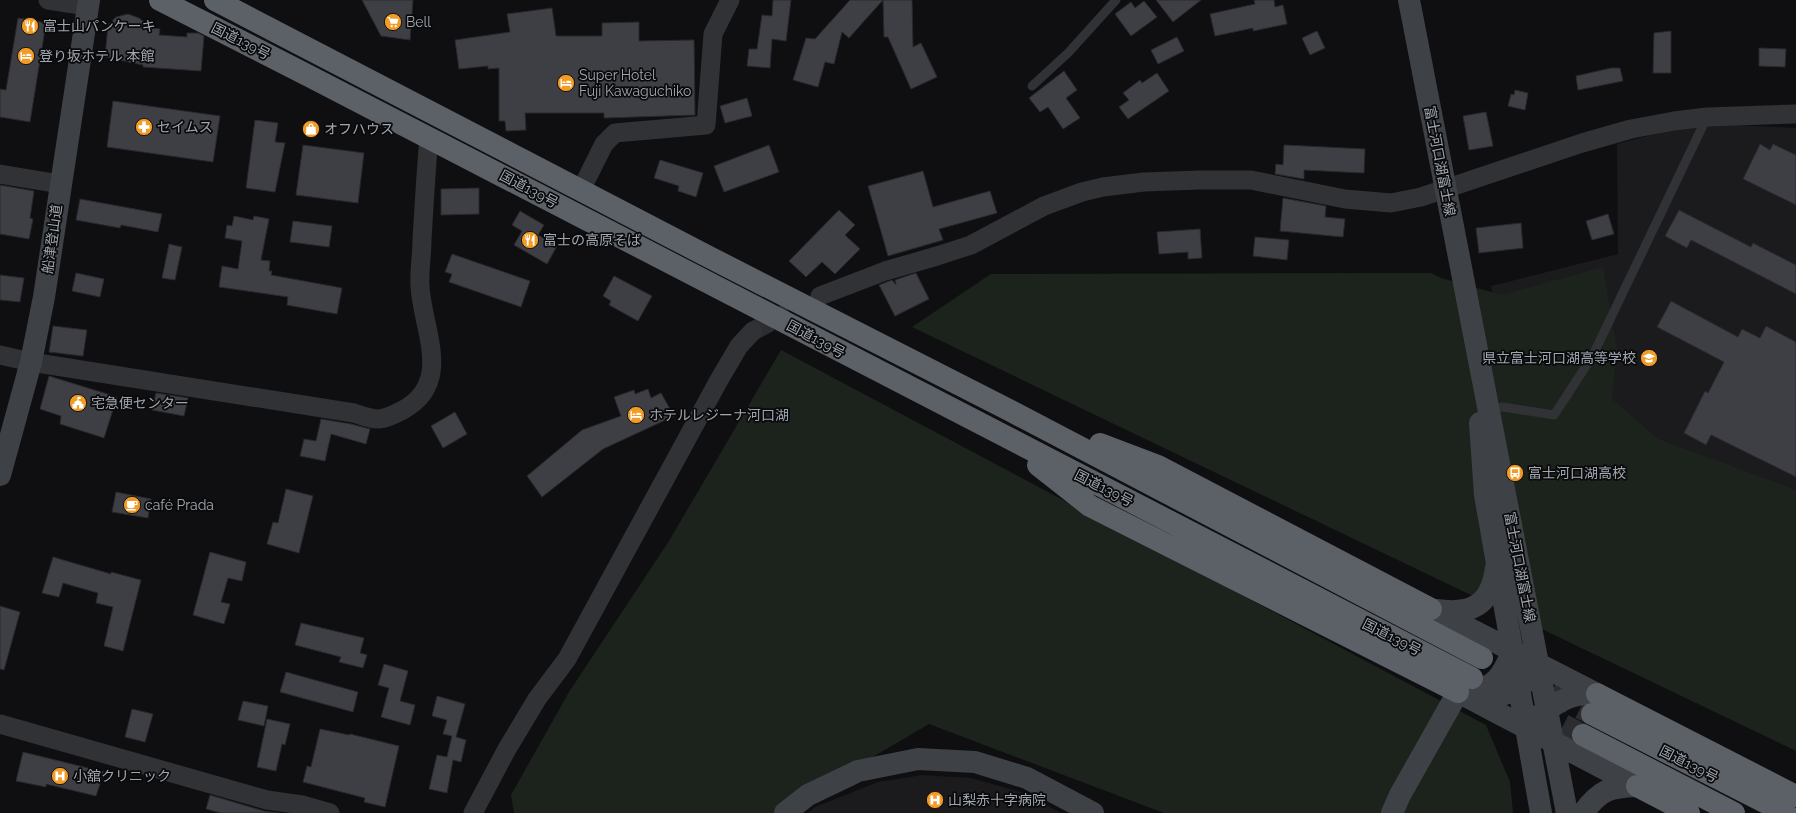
<svg xmlns="http://www.w3.org/2000/svg" width="1796" height="813" font-family="Raleway,'Noto Sans JP',sans-serif">
<style>
.built{fill:#1b1b1e}
.green{fill:#1c231c}
.building{fill:#3e3f44;stroke:#29292d}
.lines{fill:none;stroke-linecap:round;stroke-linejoin:round}
.street-tunnel{stroke:#2c2d31;stroke-width:19;stroke-dasharray:19 10;stroke-linecap:butt}
.highway-tunnel{stroke:#2c2d31;stroke-width:22;stroke-dasharray:22 11;stroke-linecap:butt}
.lane{stroke:#303236;stroke-width:9}
.street{stroke:#303236;stroke-width:19}
.secondary{stroke:#3e4145;stroke-width:22}
.highway{stroke:#5c6067;stroke-width:22}
.labels{text-anchor:middle;dominant-baseline:central;stroke-width:3.5;stroke-linejoin:round;paint-order:stroke}
.poi-label{font-size:14px;fill:#a0a7b2;stroke:#0a0a0b;text-anchor:start}
.street-label{font-size:14px;fill:#a0a7b2;stroke:#0a0a0b}
</style>
<rect width="100%" height="100%" fill="#0f0f11"/>
<!-- built -->
<path class="built" d="M 1696,123 L 1796,128 L 1796,557 L 1513,431 L 1491,286 L 1618,254 L 1617,144 Z
M 922,775 L 971,778 L 1024,793 L 1061,813 L 808,813 L 815,807 L 878,782 Z"/>
<!-- green -->
<path class="green" d="M 1603,267 L 1617,350 L 1612,399 L 1658,439 L 1796,490 L 1796,751 L 912,327 L 991,274 L 1431,273 L 1441,278 L 1502,295 Z
M 781,350 L 1486,725 L 1510,782 L 1513,813 L 1164,813 L 929,724 L 777,813 L 514,813 L 511,795 L 569,692 L 669,541 Z"/>
<!-- building -->
<path class="building" d="M 362,0 L 413,0 L 410,40 L 381,36 Z
M 773,0 L 791,0 L 786,41 L 772,39 L 770,68 L 747,66 L 749,49 L 757,49 L 762,15 L 772,16 Z
M 850,0 L 883,0 L 849,38 L 842,32 L 834,64 L 825,62 L 818,87 L 793,80 L 806,38 L 815,39 Z
M 883,0 L 912,0 L 913,47 L 921,43 L 937,77 L 911,89 L 888,37 L 884,37 Z
M 1156,0 L 1201,0 L 1173,22 Z
M 1254,0 L 1274,0 L 1275,7 L 1283,5 L 1287,24 L 1253,31 L 1253,28 L 1215,36 L 1210,14 L 1255,4 Z
M 1144,1 L 1157,17 L 1131,36 L 1115,14 L 1131,2 L 1135,8 Z
M 552,8 L 556,36 L 602,36 L 602,23 L 639,22 L 639,41 L 694,40 L 695,115 L 604,118 L 604,113 L 525,113 L 526,130 L 506,131 L 505,121 L 499,121 L 499,68 L 488,69 L 488,66 L 459,69 L 455,40 L 510,32 L 507,14 Z
M 128,14 L 139,18 L 151,28 L 160,29 L 159,35 L 187,37 L 187,33 L 198,33 L 204,36 L 201,71 L 143,67 L 143,65 L 105,57 L 108,25 L 116,17 Z
M 18,18 L 46,23 L 30,122 L 0,117 L 0,89 L 6,90 Z
M 1317,31 L 1325,48 L 1310,55 L 1302,38 Z
M 1671,31 L 1671,73 L 1653,73 L 1654,33 Z
M 1177,37 L 1184,51 L 1158,64 L 1151,50 Z
M 1759,48 L 1786,49 L 1785,67 L 1759,66 Z
M 1611,68 L 1620,68 L 1623,81 L 1578,90 L 1576,76 Z
M 1064,71 L 1077,90 L 1066,98 L 1080,118 L 1063,129 L 1048,107 L 1040,112 L 1029,98 Z
M 1157,73 L 1169,91 L 1128,119 L 1119,107 L 1129,100 L 1123,93 L 1140,80 L 1142,83 Z
M 1515,90 L 1528,93 L 1525,110 L 1508,106 L 1511,94 L 1514,95 Z
M 747,98 L 752,116 L 725,123 L 720,106 Z
M 113,101 L 220,116 L 213,162 L 107,147 Z
M 1486,112 L 1493,146 L 1469,150 L 1463,116 Z
M 255,120 L 278,123 L 275,142 L 285,143 L 275,192 L 246,188 Z
M 1760,144 L 1770,150 L 1773,144 L 1796,155 L 1796,205 L 1743,179 Z
M 303,145 L 364,153 L 358,203 L 296,195 Z
M 769,145 L 779,172 L 724,192 L 714,166 Z
M 1284,145 L 1365,149 L 1364,173 L 1304,170 L 1304,179 L 1275,174 L 1276,164 L 1283,165 Z
M 660,160 L 703,173 L 696,197 L 678,191 L 679,186 L 654,178 Z
M 923,171 L 933,207 L 990,191 L 997,213 L 939,229 L 943,240 L 888,256 L 868,186 Z
M 0,185 L 34,191 L 30,218 L 33,219 L 29,239 L 0,234 Z
M 479,188 L 479,214 L 441,215 L 441,189 Z
M 1283,198 L 1326,206 L 1325,217 L 1345,219 L 1343,237 L 1280,231 Z
M 80,199 L 162,214 L 158,232 L 121,225 L 120,228 L 76,220 Z
M 839,210 L 855,225 L 845,235 L 860,249 L 835,274 L 822,262 L 806,277 L 789,261 Z
M 1679,210 L 1751,247 L 1753,243 L 1796,265 L 1796,294 L 1691,240 L 1687,248 L 1665,236 Z
M 520,211 L 544,225 L 538,235 L 557,246 L 547,264 L 514,245 L 522,231 L 512,225 Z
M 1608,214 L 1614,234 L 1592,240 L 1586,221 Z
M 234,216 L 253,220 L 254,216 L 269,219 L 261,260 L 270,261 L 269,271 L 272,271 L 271,275 L 342,288 L 337,314 L 287,305 L 288,297 L 219,287 L 222,266 L 238,269 L 242,241 L 225,238 L 227,225 L 232,226 Z
M 293,221 L 332,226 L 329,247 L 290,242 Z
M 1521,223 L 1523,248 L 1479,253 L 1476,228 Z
M 1200,229 L 1202,258 L 1188,259 L 1188,252 L 1159,254 L 1157,232 Z
M 1255,237 L 1289,240 L 1287,260 L 1253,256 Z
M 169,244 L 182,247 L 175,280 L 162,278 Z
M 452,254 L 530,281 L 521,307 L 449,282 L 452,274 L 445,272 Z
M 76,273 L 104,279 L 100,297 L 72,291 Z
M 916,273 L 929,299 L 895,316 L 879,285 L 892,280 L 896,285 L 895,280 Z
M 0,275 L 24,278 L 20,302 L 0,300 Z
M 614,276 L 652,296 L 638,321 L 609,305 L 611,301 L 603,296 Z
M 1671,301 L 1738,337 L 1742,329 L 1760,338 L 1766,326 L 1796,342 L 1796,477 L 1711,435 L 1706,445 L 1684,433 L 1705,391 L 1708,393 L 1724,362 L 1657,327 Z
M 53,326 L 87,330 L 83,356 L 49,352 Z
M 49,376 L 117,397 L 104,438 L 60,424 L 61,416 L 40,409 Z
M 648,389 L 651,398 L 661,393 L 674,416 L 603,449 L 542,497 L 527,476 L 582,430 L 621,416 L 614,397 L 634,390 L 635,394 Z
M 156,393 L 188,398 L 184,416 L 152,410 Z
M 455,412 L 467,434 L 443,448 L 431,426 Z
M 321,419 L 351,424 L 370,429 L 366,444 L 331,434 L 325,461 L 300,456 L 304,439 L 316,441 Z
M 286,489 L 313,496 L 299,553 L 267,544 L 273,522 L 278,523 Z
M 116,492 L 151,499 L 148,518 L 112,512 Z
M 210,552 L 246,562 L 242,581 L 228,578 L 221,602 L 230,604 L 224,624 L 193,615 Z
M 53,557 L 111,574 L 111,572 L 141,580 L 123,651 L 104,646 L 113,607 L 96,603 L 98,593 L 63,583 L 59,597 L 42,593 Z
M 0,606 L 20,612 L 4,670 L 0,669 Z
M 301,623 L 364,638 L 360,653 L 367,655 L 363,668 L 339,662 L 341,657 L 295,645 Z
M 384,664 L 408,671 L 400,701 L 415,705 L 410,725 L 381,717 L 389,688 L 378,685 Z
M 286,672 L 358,692 L 353,712 L 280,692 Z
M 437,696 L 465,704 L 456,737 L 466,740 L 461,762 L 453,760 L 447,793 L 429,789 L 437,755 L 447,757 L 452,736 L 443,734 L 447,720 L 432,716 Z
M 243,701 L 268,706 L 264,726 L 238,720 Z
M 132,709 L 153,714 L 145,742 L 125,737 Z
M 267,719 L 290,724 L 285,745 L 282,744 L 276,771 L 257,767 Z
M 320,729 L 349,735 L 350,734 L 399,746 L 385,807 L 364,802 L 365,798 L 303,782 L 307,766 L 311,767 Z
M 23,752 L 104,772 L 96,796 L 46,784 L 46,787 L 16,781 Z
M 210,795 L 264,811 L 279,813 L 221,813 L 206,809 Z"/>
<g class="lines">
<!-- street-tunnel -->
<path class="street-tunnel" d="M 753,331 L 789,312"/>
<!-- highway-tunnel -->
<path class="highway-tunnel" d="M 1551,693 L 1592,714
M 1534,710 L 1583,735"/>
<!-- lane -->
<path class="lane" d="M 1032,86 L 1068,53 L 1116,0
M 1488,409 L 1503,407 L 1554,415 L 1592,357 L 1707,117"/>
<!-- street -->
<path class="street" d="M 48,0 L 87,6
M 0,174 L 60,184
M 581,190 L 604,144 L 615,133 L 706,125 L 713,34 L 730,0
M 820,296 L 885,271 L 937,256 L 971,245 L 1044,206 L 1082,192 L 1103,187 L 1144,182 L 1200,180 L 1251,180 L 1345,199 L 1391,203 L 1421,197 L 1582,143 L 1631,129 L 1674,121 L 1707,117 L 1796,114
M 0,355 L 31,362 L 354,413 C 378,421 380,422 403,410 C 454,382 422,329 420,286 C 419,271 422,255 422,240 C 424,206 426,171 429,137
M 0,724 L 267,800 L 302,805 L 330,813
M 473,813 L 507,749 L 537,699 L 567,659 L 719,380 L 739,346 L 753,331"/>
<!-- secondary -->
<path class="secondary" d="M 1409,0 L 1567,813
M 1480,423 L 1485,495 L 1541,813
M 0,475 L 31,362 L 44,297 L 89,0
M 1431,609 L 1597,694
M 1436,610 C 1472,615 1491,605 1496,568
M 1458,692 L 1637,786
M 1469,692 C 1495,688 1503,675 1512,652
M 1470,696 C 1495,700 1510,695 1530,679
M 1537,717 C 1558,702 1571,692 1597,694
M 785,813 L 808,795 L 858,771 L 918,759 L 975,762 L 1027,778 L 1093,813
M 1392,813 L 1400,795 L 1458,692
M 1583,813 C 1600,790 1609,787 1637,786"/>
<!-- highway -->
<path class="highway" d="M 160,0 C 599,223 1035,452 1472,678
M 215,0 L 711,258 L 1009,410 L 1482,658
M 1100,444 L 1158,466 L 1431,609
M 1038,465 L 1090,506 L 1458,692
M 1597,694 L 1796,796
M 1592,714 L 1786,813
M 1583,735 L 1734,813
M 1637,786 L 1689,813"/>
</g>
<!-- icons -->
<defs>
<symbol id="supermarket-disc" viewBox="-11 -11 22 22"><circle r="9.5" fill="#f19c27" stroke="#0a0a0b"/><path d="M-6-5.5h2.5l.6 2H6L4.5 2H-2.5L-4.4-4H-6ZM-1.5 3.2a1.3 1.3 0 1 0 .1 0ZM3 3.2a1.3 1.3 0 1 0 .1 0Z" fill="#fff"/></symbol>
<symbol id="restaurant-disc" viewBox="-11 -11 22 22"><circle r="9.5" fill="#f19c27" stroke="#0a0a0b"/><path d="M-5-6h1v4h1v-4h1v4h1v-4h1v5L-1.5 .5V6h-2V.5L-5-1ZM5-6V6H3V1.5H1.5Q1.5-4 5-6Z" fill="#fff"/></symbol>
<symbol id="hotel-disc" viewBox="-11 -11 22 22"><circle r="9.5" fill="#f19c27" stroke="#0a0a0b"/><path d="M-6-4.5h1.5V1H6V5H4.5V3h-9V5H-6ZM-4 0a1.8 1.8 0 1 1 3.6 0ZM.5 0V-2.5h3Q6-2.5 6 0Z" fill="#fff"/></symbol>
<symbol id="pharmacy-disc" viewBox="-11 -11 22 22"><circle r="9.5" fill="#f19c27" stroke="#0a0a0b"/><path d="M-2-6h4v4h4v4h-4v4h-4v-4h-4v-4h4Z" fill="#fff"/></symbol>
<symbol id="shop-disc" viewBox="-11 -11 22 22"><circle r="9.5" fill="#f19c27" stroke="#0a0a0b"/><path d="M-5-2.5h2.3a2.7 3.5 0 0 1 5.4 0H5L5.5 6h-11ZM-1.5-2.5h3a1.5 2.3 0 0 0-3 0Z" fill="#fff"/></symbol>
<symbol id="school-disc" viewBox="-11 -11 22 22"><circle r="9.5" fill="#f19c27" stroke="#0a0a0b"/><path d="M0-5L7-2L0 1L-7-2ZM-4 1L0 2.5L4 1V4Q0 6-4 4Z" fill="#fff"/></symbol>
<symbol id="civic-disc" viewBox="-11 -11 22 22"><circle r="9.5" fill="#f19c27" stroke="#0a0a0b"/><path d="M-.6-6.5H3V-4.5H.6V-3L4-1V1h2V6H-6V1h2V-1L-.6-3ZM-1.2 2.5V6h2.4V2.5Z" fill="#fff"/></symbol>
<symbol id="bus-disc" viewBox="-11 -11 22 22"><circle r="9.5" fill="#f19c27" stroke="#0a0a0b"/><path d="M-5-6H5V4H4V6H2V4H-2V6H-4V4H-5ZM-3.5-4V0h7V-4ZM-3.5 1.2v1.5H-2V1.2ZM2 1.2v1.5H3.5V1.2Z" fill="#fff"/></symbol>
<symbol id="cafe-disc" viewBox="-11 -11 22 22"><circle r="9.5" fill="#f19c27" stroke="#0a0a0b"/><path d="M-5.5-4.5H6V0H3Q3 3.5 0 3.5H-2.5Q-5.5 3.5-5.5 0ZM3-3.2v2h1.7v-2ZM-6 4.5H4V6H-6Z" fill="#fff"/></symbol>
<symbol id="hospital-disc" viewBox="-11 -11 22 22"><circle r="9.5" fill="#f19c27" stroke="#0a0a0b"/><path d="M-5-5h3v3.5h4V-5h3V5h-3V1.5h-4V5h-3Z" fill="#fff"/></symbol>
</defs>
<g fill-rule="evenodd">
<use href="#supermarket-disc" x="383" y="12" width="20" height="20"/>
<use href="#restaurant-disc" x="20" y="16" width="20" height="20"/>
<use href="#hotel-disc" x="16" y="46" width="20" height="20"/>
<use href="#hotel-disc" x="556" y="73" width="20" height="20"/>
<use href="#pharmacy-disc" x="134" y="117" width="20" height="20"/>
<use href="#shop-disc" x="301" y="119" width="20" height="20"/>
<use href="#restaurant-disc" x="520" y="230" width="20" height="20"/>
<use href="#school-disc" x="1639" y="348" width="20" height="20"/>
<use href="#civic-disc" x="68" y="393" width="20" height="20"/>
<use href="#hotel-disc" x="626" y="405" width="20" height="20"/>
<use href="#bus-disc" x="1505" y="463" width="20" height="20"/>
<use href="#cafe-disc" x="122" y="495" width="20" height="20"/>
<use href="#hospital-disc" x="50" y="766" width="20" height="20"/>
<use href="#hospital-disc" x="925" y="790" width="20" height="20"/>
</g>
<g class="labels">
<!-- poi labels -->
<g class="poi-label">
<text x="406" y="22">Bell</text>
<text x="43" y="26">富士山パンケーキ</text>
<text x="39" y="56">登り坂ホテル 本館</text>
<text x="579" y="75">Super Hotel<tspan x="579" dy="16">Fuji Kawaguchiko</tspan></text>
<text x="157" y="127">セイムス</text>
<text x="324" y="129">オフハウス</text>
<text x="543" y="240">富士の高原そば</text>
<text x="1636" y="358" text-anchor="end">県立富士河口湖高等学校</text>
<text x="91" y="403">宅急便センター</text>
<text x="649" y="415">ホテルレジーナ河口湖</text>
<text x="1528" y="473">富士河口湖高校</text>
<text x="145" y="505">café Prada</text>
<text x="73" y="776">小舘クリニック</text>
<text x="948" y="800">山梨赤十字病院</text>
</g>
<!-- street labels -->
<g class="street-label">
<text transform="translate(241 41) rotate(27)">国道139号</text>
<text transform="translate(1440 161) rotate(79)">富士河口湖富士線</text>
<text transform="translate(529 189) rotate(28)">国道139号</text>
<text transform="translate(52 239) rotate(-82)">船津登山道</text>
<text transform="translate(816 339) rotate(28)">国道139号</text>
<text transform="translate(1104 488) rotate(27)">国道139号</text>
<text transform="translate(1520 567) rotate(79)">富士河口湖富士線</text>
<text transform="translate(1392 637) rotate(27)">国道139号</text>
<text transform="translate(1689 764) rotate(27)">国道139号</text>
</g>
</g>
</svg>
